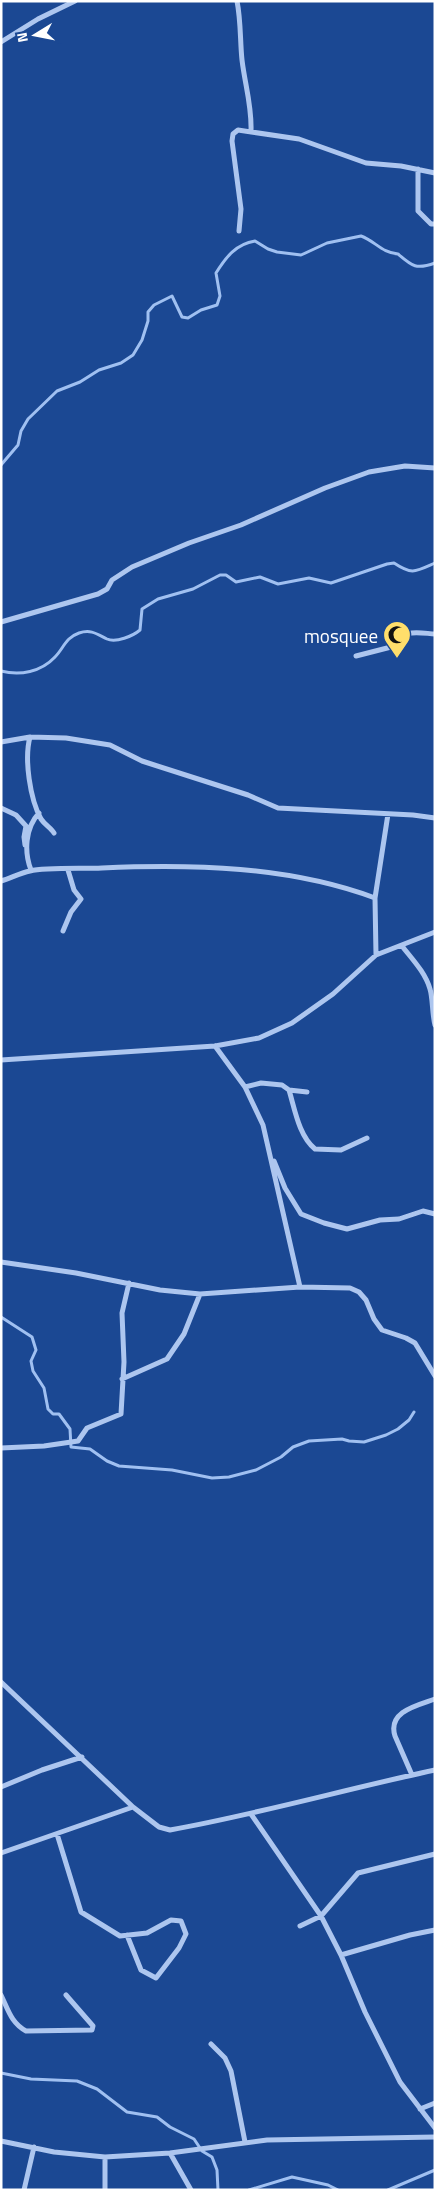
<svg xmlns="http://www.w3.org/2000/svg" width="436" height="2191" font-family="'Titillium Web',sans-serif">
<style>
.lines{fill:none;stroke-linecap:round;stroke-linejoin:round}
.stream{stroke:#a0c0f1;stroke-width:3}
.minor{stroke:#adc6ef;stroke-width:5}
.labels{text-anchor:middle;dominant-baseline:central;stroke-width:4;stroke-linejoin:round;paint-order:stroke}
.poi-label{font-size:19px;fill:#fff;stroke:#1b4893;text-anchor:end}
</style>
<rect width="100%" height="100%" fill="#1b4893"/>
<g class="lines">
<!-- stream -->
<path class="stream" d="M 1,465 L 18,445 L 21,431 L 28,419 L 57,391 L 80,382 L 99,370 L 121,363 L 133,355 L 142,340 L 148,321 L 148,312 L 154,305 L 172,296 L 182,317 L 188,318 L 201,310 L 217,305 L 220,296 L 216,273 C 226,257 236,244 255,241 L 268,249 L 277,252 L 301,255 L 327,243 L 361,236 C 375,241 382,253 398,254 C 412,266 416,270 435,263
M 1,671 C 20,676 41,672 55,657 C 64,648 65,638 79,633 C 91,629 97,634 107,639 C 116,643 133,636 140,630 L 142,609 L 158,599 L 193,589 L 220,575 L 226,575 L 236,582 L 260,577 L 278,584 L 309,578 L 331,583 L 387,564 L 394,563 C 412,575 415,572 435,563
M 1,1317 L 32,1337 L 36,1350 L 31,1361 L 33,1371 L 44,1388 L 48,1409 L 53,1414 L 59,1414 L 70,1429 L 71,1447 L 90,1449 L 107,1461 L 119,1466 L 172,1470 L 212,1478 L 229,1477 L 256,1470 L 281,1457 L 293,1447 L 309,1441 L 342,1439 L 349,1441 L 364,1442 L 386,1435 L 398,1429 L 409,1420 L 414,1412
M 1,2073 L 31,2079 L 77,2081 L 97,2089 L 127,2112 L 157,2117 L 170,2127 L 194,2139 L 202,2151 L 212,2157 L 217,2170 L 218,2190
M 249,2190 L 292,2177 L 328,2185 L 338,2190
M 388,2190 L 435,2170"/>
<!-- minor -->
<path class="minor" d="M 237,1 C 241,21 240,41 242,60 C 245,85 252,106 251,131
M 1,42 L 38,19 L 75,1
M 418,169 L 418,211 L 431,224 L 435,224
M 239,231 L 241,209 L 232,141 L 233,134 L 238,130 L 299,139 L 366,163 L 401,166 L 435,173
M 1,622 L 98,594 L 107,589 L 112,580 L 132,567 L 189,543 L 241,525 L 325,488 L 369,472 L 405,466 L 435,468
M 356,656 L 395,646 C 402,628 419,633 435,634
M 30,737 C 24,759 30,799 41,819 C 45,825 51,828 54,833
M 1,742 L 30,737 L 66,738 L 110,745 L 142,761 L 248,795 L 278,808 L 413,815 L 435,818
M 1,808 L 16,815 L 26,826 L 24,837 L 25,845
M 31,870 C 24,852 25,828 39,813
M 1,881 C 11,878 20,873 30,871 C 46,867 83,869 102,868 C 193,864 289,866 375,898 L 376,955
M 375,898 L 388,814
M 63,931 L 71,912 L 81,899 L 74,890 L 68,870
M 402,946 C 412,959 425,972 430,989 C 433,999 432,1014 435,1025
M 215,1046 L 245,1087 L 263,1125 L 300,1287
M 1,1060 L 215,1046 L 259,1038 L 292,1023 L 333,994 L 376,955 L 435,932
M 245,1087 L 261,1083 L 282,1085 L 289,1090 L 307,1092
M 289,1090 C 295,1110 299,1136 315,1149 L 341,1150 L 367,1138
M 274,1161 L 285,1188 L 301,1214 L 324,1223 L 347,1229 L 380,1220 L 399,1219 L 423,1211 L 435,1214
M 1,1262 L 76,1273 L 160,1290 L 200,1294 L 300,1287 L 350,1288 L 359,1292 L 366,1300 L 374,1319 L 382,1330 L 406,1338 L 415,1343 L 435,1376
M 122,1379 L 167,1359 L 184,1334 L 200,1294
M 1,1448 L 44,1446 L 78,1441 L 87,1428 L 121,1414 L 124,1362 L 122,1313 L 129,1283
M 1,1682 L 133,1807 L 159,1827 L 170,1830 C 259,1814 346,1789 435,1770
M 412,1775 L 395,1736 C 387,1711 419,1705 435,1699
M 1,1787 L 42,1770 L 82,1757
M 251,1814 L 321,1916 L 341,1955 L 365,2012 L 400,2082 L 435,2128
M 57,1834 L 81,1912 L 120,1936 L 147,1933 L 171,1920 L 181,1921 L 186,1934 L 179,1948 L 156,1978 L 141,1970 L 127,1935
M 1,1853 L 133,1807
M 300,1926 L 321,1916 L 358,1873 L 435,1854
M 341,1955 L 410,1935 L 435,1930
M 1,1995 C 8,2009 11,2023 26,2031 L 92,2030 L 93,2026 L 66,1995
M 211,2044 L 225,2058 L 231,2071 L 245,2142
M 420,2109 L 435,2103
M 1,2141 L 54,2152 L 105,2157 L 170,2153 L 267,2140 L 435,2137
M 170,2153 L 191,2190
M 105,2157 L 105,2190
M 24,2190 L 34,2147"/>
</g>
<!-- icons -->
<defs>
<symbol id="mosque-pin" viewBox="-11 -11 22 30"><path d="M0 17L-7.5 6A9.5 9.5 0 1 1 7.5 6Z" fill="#ffde6b" stroke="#1b4893"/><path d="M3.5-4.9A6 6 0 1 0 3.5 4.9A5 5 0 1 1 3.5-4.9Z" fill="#111"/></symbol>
</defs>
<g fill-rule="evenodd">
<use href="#mosque-pin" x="381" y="619" width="32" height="43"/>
</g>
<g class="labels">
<!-- poi labels -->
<g class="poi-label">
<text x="378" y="635">mosquee</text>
</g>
</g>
<!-- border -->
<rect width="436" height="2191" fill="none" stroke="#ffffff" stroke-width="5"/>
<!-- north arrow -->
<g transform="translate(35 35) rotate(260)" stroke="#1b4893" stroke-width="4" paint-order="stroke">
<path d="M0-4L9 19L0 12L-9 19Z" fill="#ffffff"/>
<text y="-8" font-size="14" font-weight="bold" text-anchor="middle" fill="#ffffff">N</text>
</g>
</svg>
